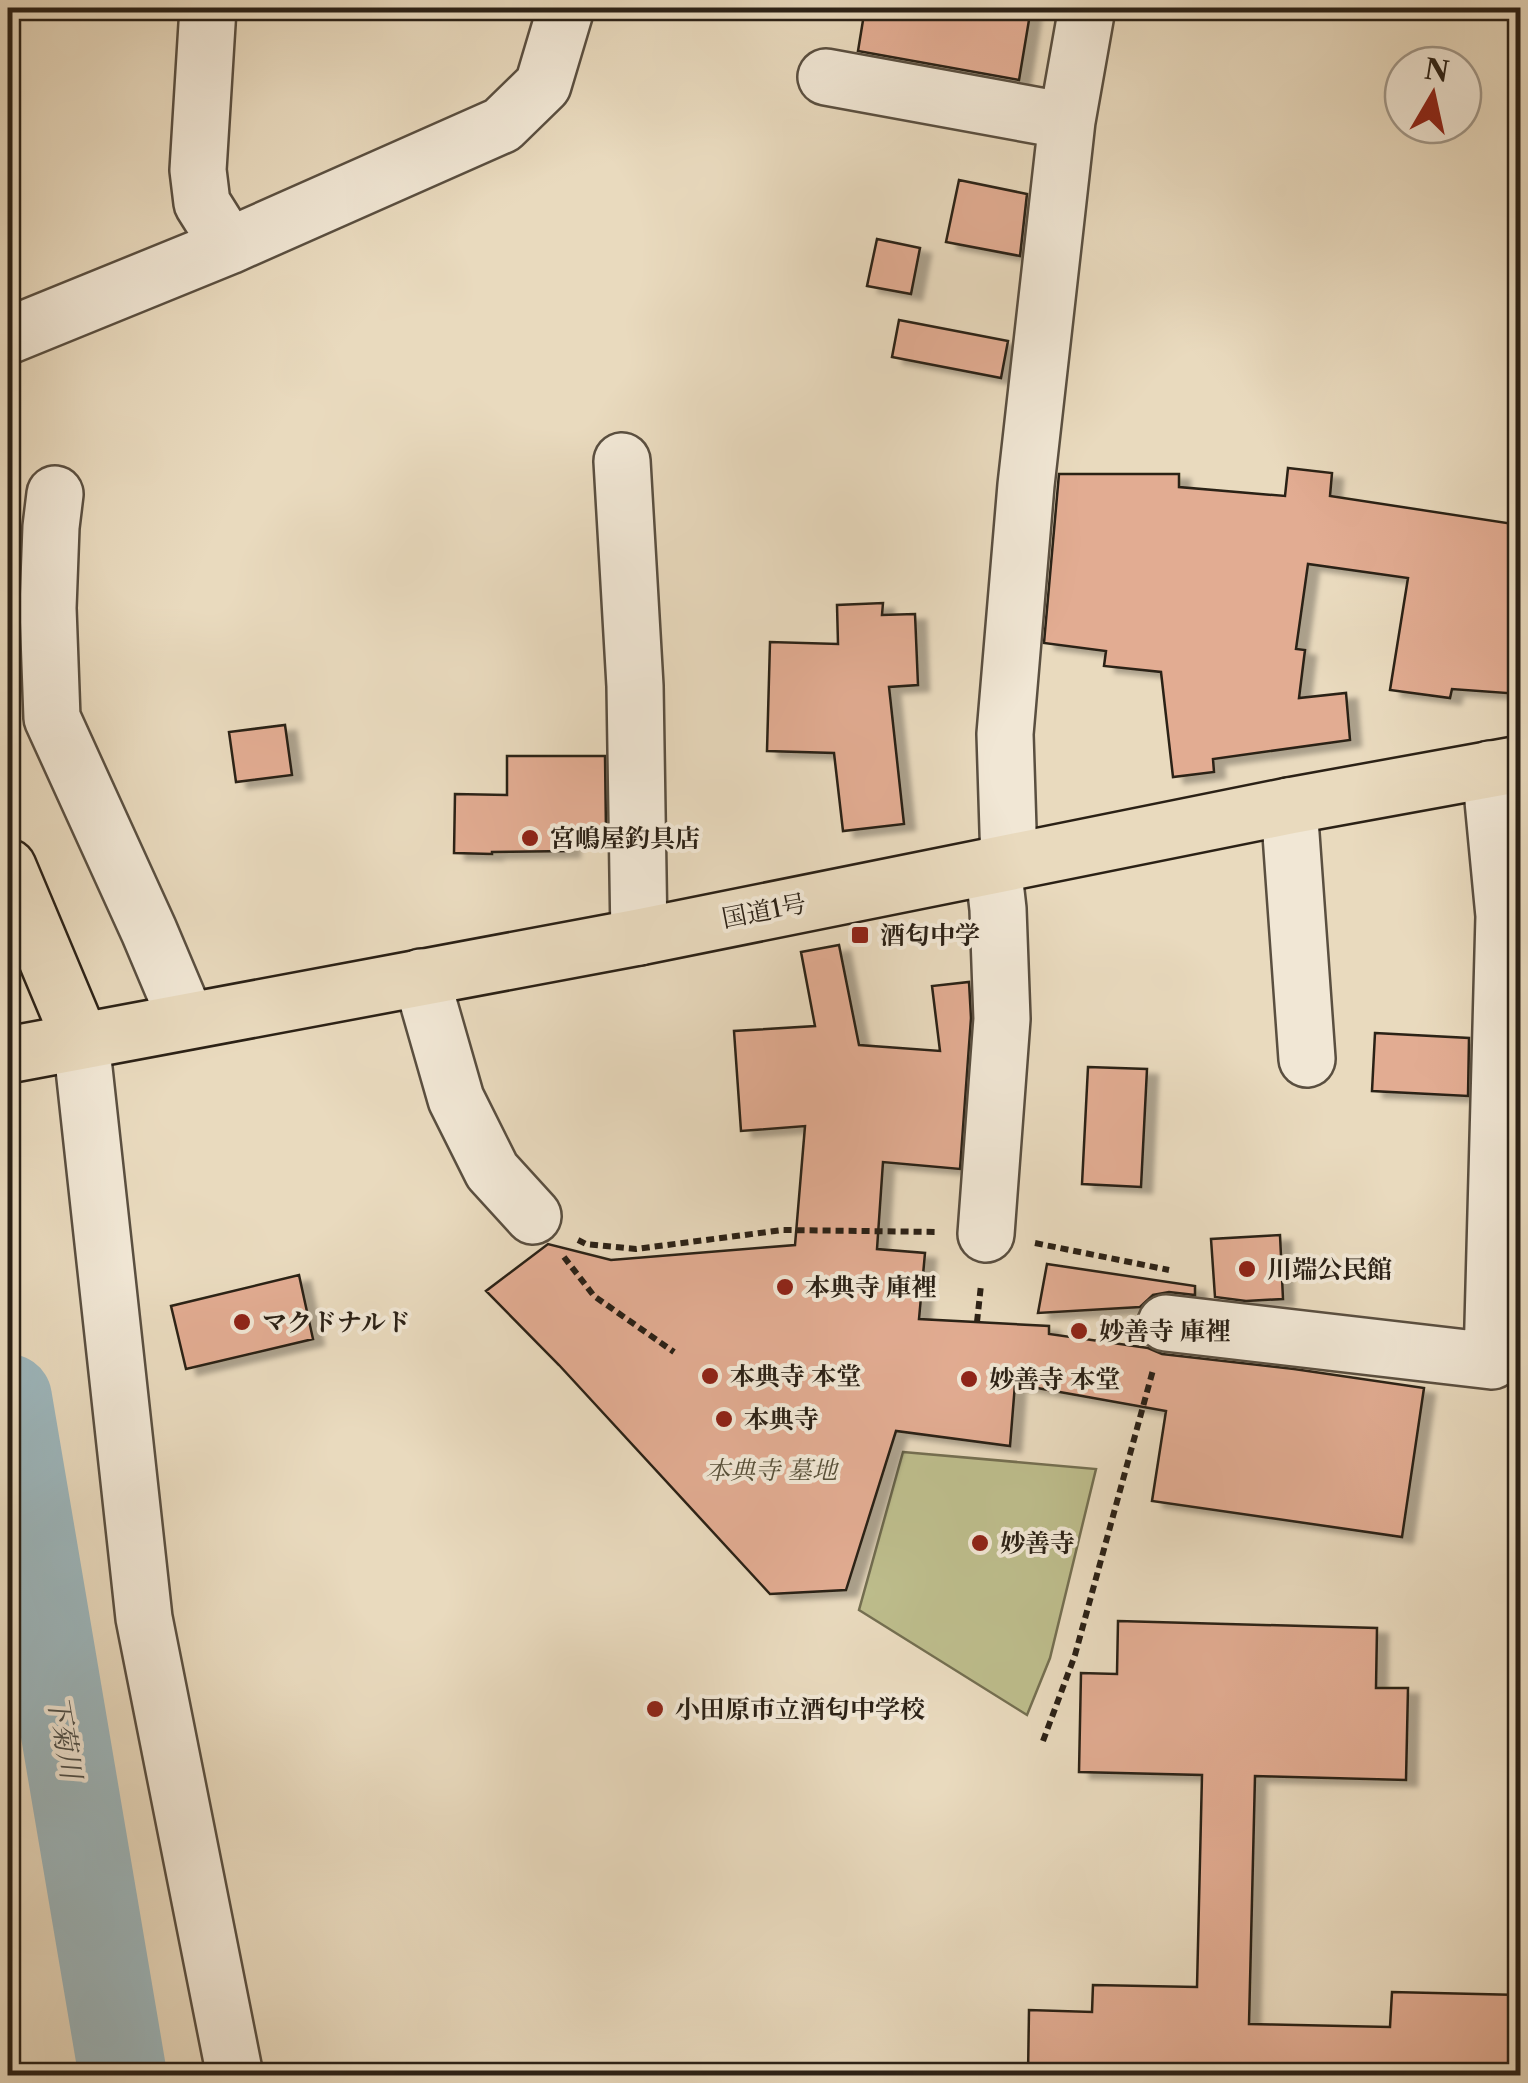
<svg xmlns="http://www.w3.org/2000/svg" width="1528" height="2083" font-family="'Libre Caslon Text','Noto Serif JP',serif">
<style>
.green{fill:#bdbd8c;stroke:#746f51;stroke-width:2.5}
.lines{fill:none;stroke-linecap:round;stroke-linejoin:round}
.river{stroke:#9db7bd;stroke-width:88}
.building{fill:#e2ac92;stroke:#2b2116;stroke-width:2.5;filter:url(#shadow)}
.minor-casing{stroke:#5a4f40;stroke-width:60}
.major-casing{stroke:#2b2116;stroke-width:60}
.highway-casing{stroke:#2b2116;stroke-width:60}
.path{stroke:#2b2116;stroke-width:6;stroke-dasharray:8 5;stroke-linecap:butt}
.minor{stroke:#f1e7d5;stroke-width:55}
.major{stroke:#e9dabe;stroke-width:55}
.highway{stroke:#e9dabe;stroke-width:55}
.poi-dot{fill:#8f2418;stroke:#f1e7d5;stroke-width:4}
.labels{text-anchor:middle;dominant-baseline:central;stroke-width:8;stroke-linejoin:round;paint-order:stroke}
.poi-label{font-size:25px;font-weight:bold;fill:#2b2116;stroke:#f1e7d5;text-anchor:start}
.street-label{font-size:25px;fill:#2b2116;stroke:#f1e7d5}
.park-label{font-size:25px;font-style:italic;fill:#575039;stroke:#f1e7d5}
.water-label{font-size:28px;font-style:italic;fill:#4d4e48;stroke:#f1e7d5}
</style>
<defs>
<filter id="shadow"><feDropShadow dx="11" dy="6" stdDeviation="2.5" flood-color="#0004"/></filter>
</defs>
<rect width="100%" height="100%" fill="#e9dabe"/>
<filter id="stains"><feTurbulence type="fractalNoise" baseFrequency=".002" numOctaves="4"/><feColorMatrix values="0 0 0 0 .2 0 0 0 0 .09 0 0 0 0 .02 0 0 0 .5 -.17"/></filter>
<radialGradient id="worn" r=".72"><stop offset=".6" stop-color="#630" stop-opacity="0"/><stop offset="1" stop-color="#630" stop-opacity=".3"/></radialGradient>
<!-- green -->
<path class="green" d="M 903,1452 L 1096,1469 L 1050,1658 L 1027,1715 L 859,1610 Z"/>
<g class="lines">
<!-- river -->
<path class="river" d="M 8,1398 L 123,2076"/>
</g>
<!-- building -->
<path class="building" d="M 865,8 L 1031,8 L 1019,80 L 858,51 Z
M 959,180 L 1027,194 L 1020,256 L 946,242 Z
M 877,239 L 920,248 L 911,294 L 867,286 Z
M 899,320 L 1008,341 L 1001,378 L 892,357 Z
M 1288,468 L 1332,473 L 1330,496 L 1520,525 L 1520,694 L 1452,689 L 1450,698 L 1390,690 L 1408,578 L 1308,564 L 1296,649 L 1305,650 L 1299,698 L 1346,693 L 1350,740 L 1213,759 L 1214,772 L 1173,777 L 1161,672 L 1104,666 L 1106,651 L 1044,643 L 1059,474 L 1179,474 L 1179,487 L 1285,496 Z
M 883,603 L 882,615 L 915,614 L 918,685 L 889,687 L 904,824 L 843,831 L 834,753 L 767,751 L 770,642 L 838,644 L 837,605 Z
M 285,725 L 292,775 L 236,782 L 229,732 Z
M 507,756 L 605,756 L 606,832 L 569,833 L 569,851 L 492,852 L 492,854 L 454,853 L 455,794 L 507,795 Z
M 839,945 L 859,1045 L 940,1051 L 932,986 L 969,982 L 971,1018 L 960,1169 L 883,1162 L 877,1249 L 925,1253 L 919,1319 L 1049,1326 L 1049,1334 L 1148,1348 L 1162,1354 L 1294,1369 L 1424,1388 L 1402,1537 L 1152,1501 L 1166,1411 L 1015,1384 L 1010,1446 L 896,1431 L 846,1590 L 770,1594 L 559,1365 L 486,1291 L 548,1244 L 611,1260 L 795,1245 L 805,1126 L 741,1131 L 734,1031 L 815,1026 L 801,952 Z
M 1375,1033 L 1469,1038 L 1468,1096 L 1372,1091 Z
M 1088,1067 L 1147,1069 L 1141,1187 L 1082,1184 Z
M 1280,1235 L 1283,1299 L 1246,1301 L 1215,1297 L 1211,1239 Z
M 1047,1264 L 1195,1286 L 1195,1295 L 1169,1292 L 1153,1295 L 1140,1307 L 1038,1313 Z
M 299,1275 L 313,1339 L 186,1369 L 171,1306 Z
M 1118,1621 L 1377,1628 L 1376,1688 L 1408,1688 L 1406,1780 L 1255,1776 L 1249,2024 L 1390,2027 L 1392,1992 L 1520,1995 L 1520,2076 L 1028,2076 L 1029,2010 L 1092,2012 L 1093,1985 L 1197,1987 L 1202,1775 L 1079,1772 L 1081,1673 L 1117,1674 Z"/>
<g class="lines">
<defs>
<path id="minor" d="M 208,8 L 198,170 L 202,203 L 229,246
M 826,77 L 1067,121
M 8,336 L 229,246 L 502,125 L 543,85 L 566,8
M 622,461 L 635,686 L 639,937
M 55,494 L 51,527 L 48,608 L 52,718 L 149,931 L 187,1021
M 1289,806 L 1307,1059
M 1009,862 L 1005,734 L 1026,485 L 1067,121 L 1087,8
M 421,977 L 456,1099 L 492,1171 L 533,1216
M 81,1041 L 144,1618 L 235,2076
M 986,1234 L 1002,1019 L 998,909 L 993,865
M 1166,1323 L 1492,1361 L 1504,916 L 1490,769"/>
<path id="major" d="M 8,867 L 81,1041"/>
<path id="highway" d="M 8,1055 L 639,937 L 1289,806 L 1520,764"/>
</defs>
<!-- minor casing -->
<use href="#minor" class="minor-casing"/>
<!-- major casing -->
<use href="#major" class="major-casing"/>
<!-- highway casing -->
<use href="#highway" class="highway-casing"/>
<!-- path -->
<path class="path" d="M 578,1240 L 586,1244 L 636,1249 L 783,1230 L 938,1232
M 1035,1243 L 1169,1270
M 564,1257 L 594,1296 L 674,1352
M 977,1322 L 981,1285
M 1043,1741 L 1075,1655 L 1153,1370"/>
<!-- minor -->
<use href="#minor" class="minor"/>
<!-- major -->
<use href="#major" class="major"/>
<!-- highway -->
<use href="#highway" class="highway"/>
</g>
<!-- markers -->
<g class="poi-dot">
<circle cx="530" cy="838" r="10"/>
<rect x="850" y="925" width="20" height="20" rx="5"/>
<circle cx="1247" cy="1269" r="10"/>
<circle cx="785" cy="1287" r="10"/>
<circle cx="242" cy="1322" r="10"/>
<circle cx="1079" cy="1331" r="10"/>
<circle cx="710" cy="1376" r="10"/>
<circle cx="969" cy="1379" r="10"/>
<circle cx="724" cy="1419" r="10"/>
<circle cx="980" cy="1543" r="10"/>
<circle cx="655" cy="1709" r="10"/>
</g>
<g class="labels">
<!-- poi labels -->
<g class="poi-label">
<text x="550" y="838">宮嶋屋釣具店</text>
<text x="880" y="935">酒匂中学</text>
<text x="1267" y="1269">川端公民館</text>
<text x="805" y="1287">本典寺 庫裡</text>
<text x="262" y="1322">マクドナルド</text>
<text x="1099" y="1331">妙善寺 庫裡</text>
<text x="730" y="1376">本典寺 本堂</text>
<text x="989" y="1379">妙善寺 本堂</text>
<text x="744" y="1419">本典寺</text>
<text x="1000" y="1543">妙善寺</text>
<text x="675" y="1709">小田原市立酒匂中学校</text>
</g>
<!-- street labels -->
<g class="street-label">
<text transform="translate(764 911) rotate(-11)">国道1号</text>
</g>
<!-- park labels -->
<g class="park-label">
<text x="771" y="1470">本典寺 墓地</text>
</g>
<!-- water labels -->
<g class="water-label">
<text transform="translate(65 1737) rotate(80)">下菊川</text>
</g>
</g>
<!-- margin -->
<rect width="1528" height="2083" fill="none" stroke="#e9dabe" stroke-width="40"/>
<rect x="10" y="10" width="1508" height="2063" fill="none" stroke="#2b2116" stroke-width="5"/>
<rect x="20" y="20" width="1488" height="2043" fill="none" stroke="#2b2116" stroke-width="2.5"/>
<!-- north arrow -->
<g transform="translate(1433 95) rotate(9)"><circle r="48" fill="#f1e7d5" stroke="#a29889" stroke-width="2.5"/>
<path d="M0-8L18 38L0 25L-18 38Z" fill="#8f2418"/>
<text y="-15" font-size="28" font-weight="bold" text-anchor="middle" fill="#2b2116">N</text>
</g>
<rect width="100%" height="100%" filter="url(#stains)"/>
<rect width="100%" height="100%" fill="url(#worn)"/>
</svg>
